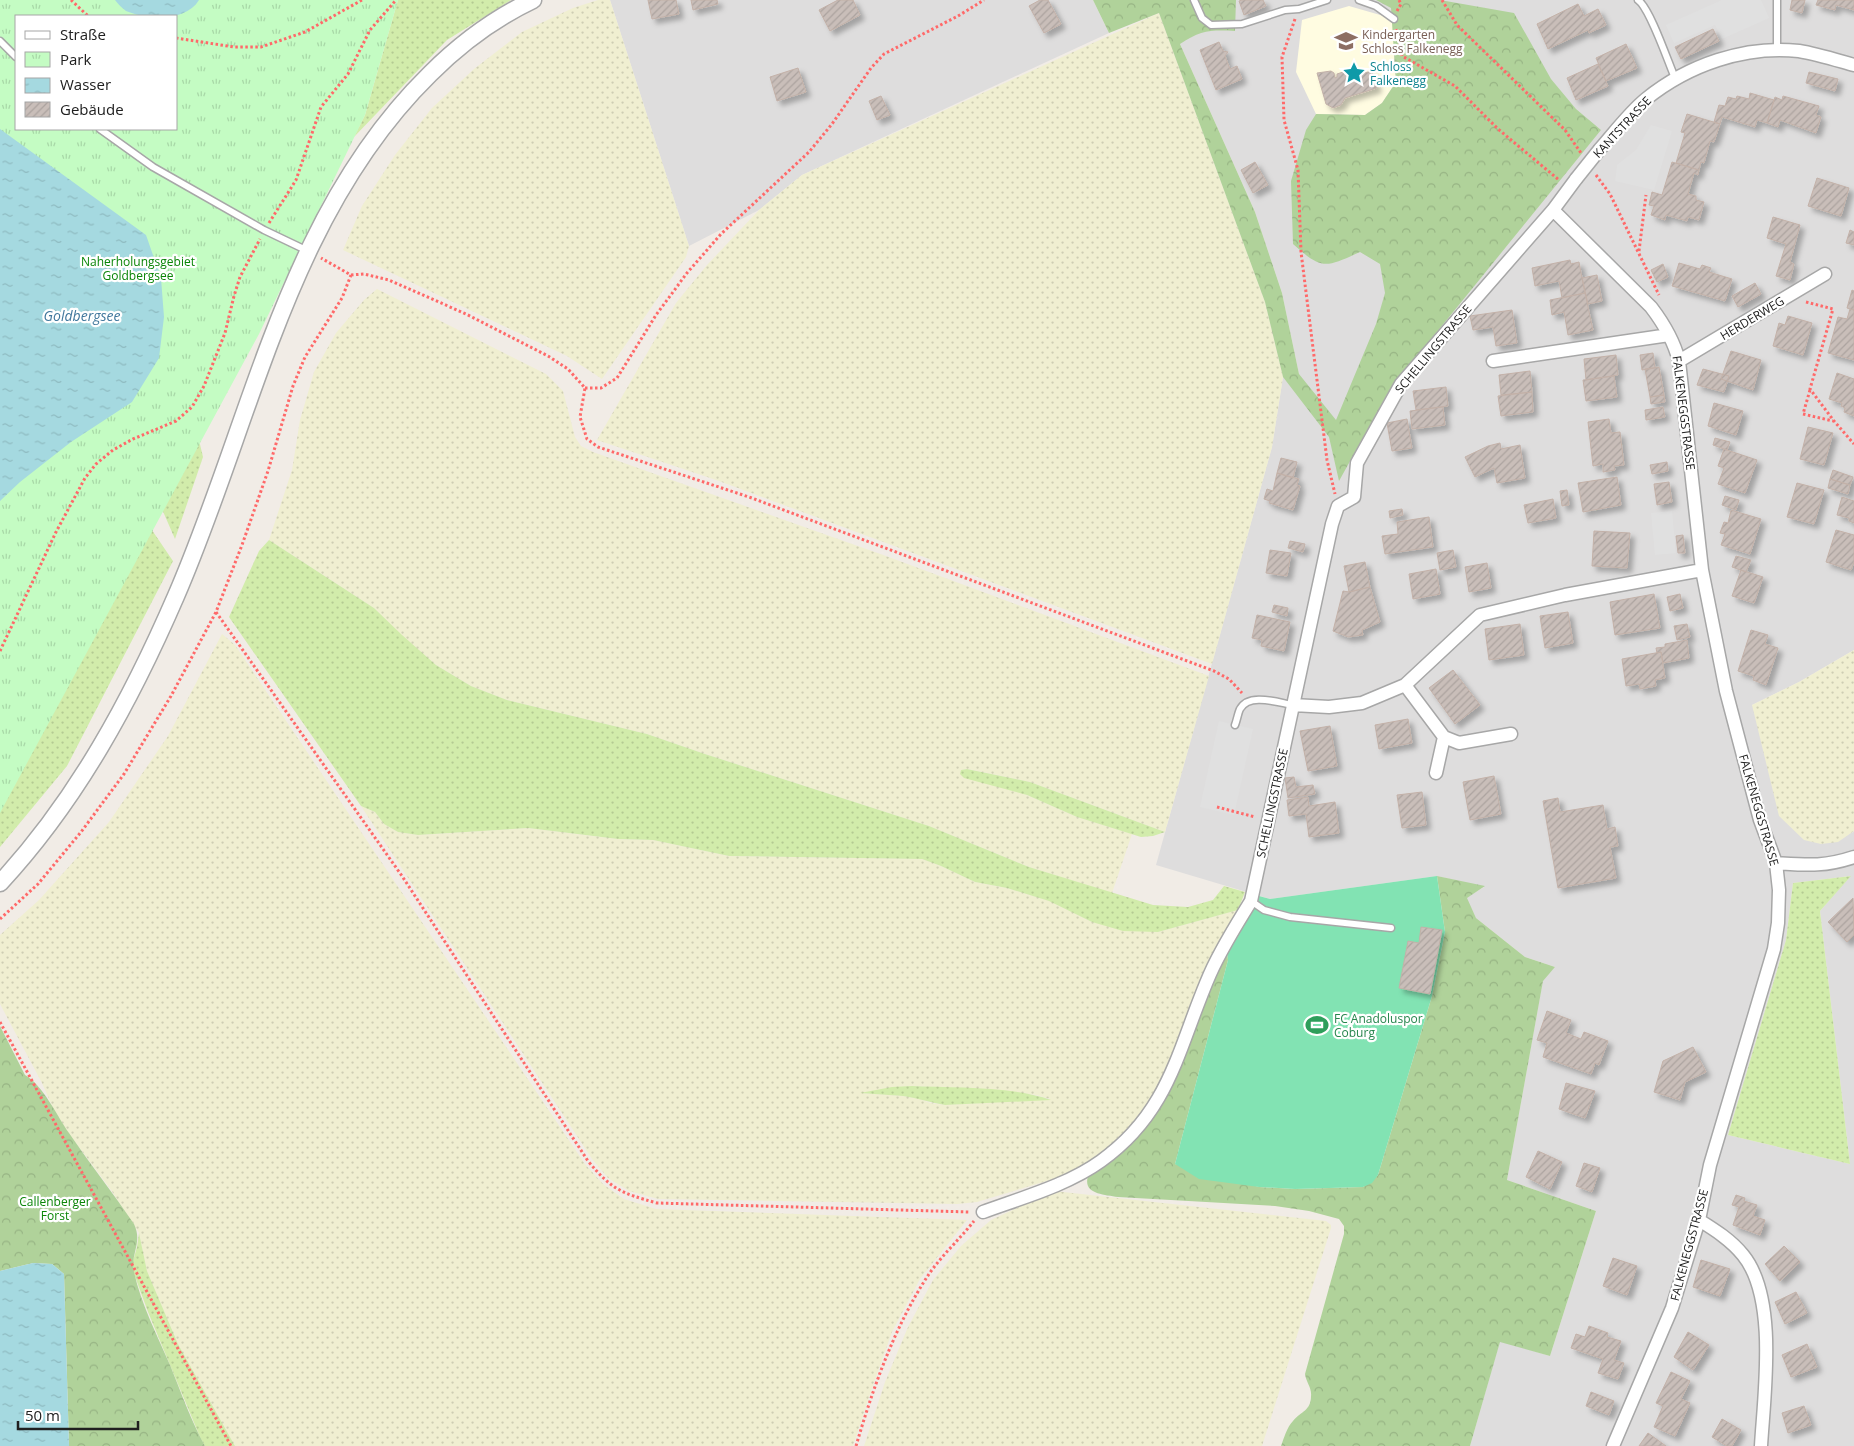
<svg xmlns="http://www.w3.org/2000/svg" width="1854" height="1446" font-family="'Open Sans',sans-serif">
<style>
.residential{fill:#dedddd;fill-rule:evenodd}
.education{fill:#fffce1}
.farmland{fill:url(#farmland-dots);fill-rule:evenodd}
.grass{fill:url(#grass-dots)}
.forest{fill:url(#forest-crowns)}
.park{fill:url(#park-tufts);fill-rule:evenodd}
.pitch{fill:#82e3b3}
.parking{fill:#e0e0e0}
.water{fill:url(#water-ripples)}
.building{fill:url(#building-hatch);stroke:#c3b1a8;filter:url(#shadow)}
.lines{fill:none;stroke-linecap:round;stroke-linejoin:round}
.service-casing{stroke:#a7a7a7;stroke-width:9}
.minor-casing{stroke:#a7a7a7;stroke-width:15}
.tertiary-casing{stroke:#a7a7a7;stroke-width:19}
.path{stroke:#ff6969;stroke-width:3;stroke-dasharray:2.5 2.5;stroke-linecap:butt}
.service{stroke:#fff;stroke-width:6}
.minor{stroke:#fff;stroke-width:12}
.tertiary{stroke:#fff;stroke-width:16}
.minor-bridge-casing{stroke:#a7a7a7;stroke-width:15;stroke-linecap:butt}
.minor-bridge{stroke:#fff;stroke-width:12}
.labels{text-anchor:middle;dominant-baseline:central;stroke-width:4.5;stroke-linejoin:round;paint-order:stroke}
.education-label{font-size:12px;fill:#785e54;stroke:#fff;text-anchor:start}
.culture-label{font-size:12px;fill:#0d838f;stroke:#fff;text-anchor:start}
.street-label{font-size:12px;fill:#202020;stroke:#fff}
.park-label{font-size:12px;fill:#0a8507;stroke:#fff}
.leisure-label{font-size:12px;fill:#27864d;stroke:#fff;text-anchor:start}
.water-label{font-size:14px;font-style:italic;fill:#40779c;stroke:#fff}
</style>
<defs>
<pattern id="farmland-dots" width="8" height="8" patternUnits="userSpaceOnUse" patternTransform="scale(1.25)"><rect width="8" height="8" fill="#f0efd1"/><path d="M2 2h.1M6 6h.1" fill="none" stroke="#cecdb3" stroke-width="1.8" stroke-linecap="round"/></pattern>
<pattern id="grass-dots" width="8" height="8" patternUnits="userSpaceOnUse" patternTransform="scale(1.25)"><rect width="8" height="8" fill="#d2ecab"/><path d="M2 2h.1M6 6h.1" fill="none" stroke="#b4ca93" stroke-width="1.8" stroke-linecap="round"/></pattern>
<pattern id="forest-crowns" width="20" height="18" patternUnits="userSpaceOnUse" patternTransform="scale(1.25)"><rect width="20" height="18" fill="#b0d29a"/><path d="M2 6a3 3 0 1 1 6 0M12 15a3 3 0 1 1 6 0" fill="none" stroke="#97b484"/></pattern>
<pattern id="park-tufts" width="24" height="20" patternUnits="userSpaceOnUse" patternTransform="scale(1.25)"><rect width="24" height="20" fill="#c4fcc3"/><path d="M3 7l-1-3M5 7V3M7 7l1-3M15 17l-1-3M17 17v-4M19 17l1-3" fill="none" stroke="#a8d8a7"/></pattern>
<pattern id="water-ripples" width="26" height="14" patternUnits="userSpaceOnUse" patternTransform="scale(1.25)"><rect width="26" height="14" fill="#a5d9e0"/><path d="M2 4q2-2 4 0t4 0M15 11q2-2 4 0t4 0" fill="none" stroke="#8ebac0"/></pattern>
<pattern id="building-hatch" width="6" height="6" patternUnits="userSpaceOnUse" patternTransform="scale(1.25)"><rect width="6" height="6" fill="#c9beb9"/><path d="M-1 1l2-2M0 6l6-6M5 7l2-2" fill="none" stroke="#aca39f"/></pattern>
<filter id="shadow"><feDropShadow dx="4.5" dy="4.5" stdDeviation="2.5" flood-color="#0004"/></filter>
</defs>
<rect width="100%" height="100%" fill="#f1ece6"/>
<!-- residential -->
<path class="residential" d="M 610,0 L 1093,0 L 1109,33 L 802,175 L 759,210 L 689,246 Z
M 1173,0 L 1854,0 L 1854,650 L 1799,682 L 1752,705 L 1852,833 L 1854,831 L 1854,1446 L 1470,1446 L 1500,1341 L 1550,1356 L 1596,1211 L 1507,1180 L 1543,980 L 1555,967 L 1525,957 L 1476,918 L 1466,898 L 1484,887 L 1437,876 L 1270,899 L 1156,865 L 1272,447 L 1283,377 L 1299,374 L 1282,293 L 1255,212 L 1180,44 ZM 1850,876 L 1820,911 L 1850,1164 L 1728,1135 L 1786,940 L 1793,883 Z"/>
<!-- education -->
<path class="education" d="M 1349,6 L 1394,19 L 1394,62 L 1396,82 L 1382,103 L 1365,115 L 1316,114 L 1296,72 L 1302,20 Z"/>
<!-- farmland -->
<path class="farmland" d="M 598,0 L 610,0 L 689,246 L 686,257 L 602,379 L 567,356 L 343,250 L 362,206 L 395,155 L 432,108 L 474,69 L 522,32 L 573,8 Z
M 1159,13 L 1265,302 L 1283,377 L 1272,447 L 1212,664 L 719,481 L 597,440 L 676,303 L 707,265 L 759,210 L 802,175 Z
M 377,289 L 546,374 L 563,391 L 575,437 L 581,446 L 593,452 L 886,556 L 1209,676 L 1165,832 L 1030,782 L 968,769 L 961,770 L 1027,795 L 1077,817 L 1132,834 L 1112,893 L 1029,867 L 929,826 L 705,754 L 647,734 L 507,700 L 471,686 L 436,665 L 401,635 L 374,608 L 269,540 L 292,470 L 300,420 L 314,372 L 336,333 L 364,300 Z
M 222,634 L 235,645 L 585,1164 L 603,1184 L 624,1199 L 656,1209 L 967,1220 L 920,1279 L 892,1332 L 872,1388 L 853,1446 L 235,1446 L 178,1344 L 147,1271 L 139,1233 L 111,1190 L 67,1131 L 53,1108 L 42,1083 L 0,1004 L 0,935 L 39,900 L 109,822 L 168,736 Z
M 1854,650 L 1854,831 L 1838,842 L 1821,844 L 1804,840 L 1779,816 L 1752,705 L 1799,682 Z
M 361,806 L 375,812 L 384,824 L 398,832 L 418,835 L 528,828 L 618,839 L 653,840 L 729,856 L 922,859 L 941,866 L 975,882 L 1007,888 L 1050,901 L 1092,922 L 1158,932 L 1238,910 L 1205,973 L 1156,1094 L 1133,1127 L 1103,1155 L 1060,1177 L 977,1202 L 957,1204 L 658,1199 L 629,1191 L 608,1178 L 592,1159 ZM 912,1086 L 1011,1092 L 1036,1095 L 1050,1099 L 945,1105 L 930,1103 L 920,1099 L 903,1096 L 863,1093 Z
M 1054,1191 L 1326,1221 L 1331,1225 L 1331,1228 L 1262,1446 L 864,1446 L 885,1382 L 908,1327 L 933,1280 L 961,1246 L 991,1220 Z"/>
<!-- grass -->
<path class="grass" d="M 398,0 L 511,0 L 447,40 L 354,137 L 365,115 Z
M 194,419 L 203,457 L 175,539 L 158,500 Z
M 109,467 L 173,561 L 67,766 L 0,847 L 0,680 Z
M 269,540 L 374,608 L 402,635 L 436,665 L 471,686 L 507,700 L 647,734 L 705,754 L 929,826 L 1029,867 L 1153,905 L 1188,907 L 1213,900 L 1224,886 L 1245,892 L 1238,910 L 1158,932 L 1123,931 L 1092,922 L 1049,901 L 1007,888 L 975,882 L 941,866 L 922,859 L 729,856 L 653,840 L 618,839 L 528,828 L 418,835 L 398,832 L 384,824 L 375,812 L 361,806 L 229,617 L 259,551 Z
M 967,769 L 1030,782 L 1165,832 L 1153,836 L 1141,837 L 1077,817 L 1027,795 L 964,778 L 960,774 L 961,770 Z
M 1851,876 L 1820,911 L 1850,1164 L 1728,1135 L 1786,940 L 1793,883 Z
M 912,1086 C 954,1088 1012,1086 1051,1100 L 945,1105 C 931,1103 918,1098 903,1096 C 889,1095 874,1094 860,1093 L 892,1087 Z
M 139,1233 L 147,1271 L 178,1344 L 235,1446 L 205,1446 L 200,1437 L 148,1312 L 133,1271 L 133,1261 L 137,1247 Z"/>
<!-- forest -->
<path class="forest" d="M 1093,0 L 1236,0 L 1235,31 C 1211,30 1201,30 1180,44 L 1255,212 L 1282,293 L 1299,374 L 1336,420 L 1376,324 L 1385,293 L 1380,264 L 1360,252 C 1325,268 1322,270 1293,244 L 1291,181 L 1306,130 L 1316,114 L 1365,115 L 1382,103 L 1396,82 L 1391,8 L 1376,0 L 1440,0 L 1514,13 L 1551,79 L 1576,109 L 1601,130 L 1389,391 L 1339,481 L 1329,437 L 1283,377 L 1265,302 L 1159,13 L 1109,33 Z
M 1437,876 L 1485,886 L 1467,898 L 1476,918 L 1525,957 L 1555,967 L 1543,981 L 1507,1180 L 1596,1211 L 1550,1356 L 1500,1342 L 1470,1446 L 1281,1446 C 1284,1438 1287,1427 1293,1421 C 1301,1411 1311,1411 1311,1396 C 1312,1388 1306,1382 1305,1374 L 1344,1234 L 1344,1226 L 1339,1219 L 1309,1211 L 1275,1206 L 1118,1197 C 1102,1194 1079,1194 1090,1171 L 1136,1136 L 1213,975 L 1227,951 L 1228,960 L 1175,1164 L 1259,1187 L 1295,1189 L 1363,1187 L 1378,1175 L 1432,996 L 1445,932 Z
M 0,1026 L 25,1075 C 43,1085 57,1116 69,1133 C 90,1164 113,1193 134,1224 C 143,1243 130,1254 134,1272 C 141,1304 157,1335 170,1365 C 181,1392 191,1421 205,1446 L 69,1446 L 64,1274 L 52,1264 L 33,1263 L 0,1271 Z"/>
<!-- park -->
<path class="park" d="M 0,0 L 398,0 L 365,115 L 259,334 L 0,813 ZM 16,16 L 176,16 L 176,129 L 16,129 Z"/>
<!-- pitch -->
<path class="pitch" d="M 1437,876 L 1445,932 L 1432,996 L 1378,1175 L 1372,1183 L 1363,1187 L 1295,1189 L 1259,1187 L 1199,1179 L 1175,1164 L 1228,960 L 1227,951 L 1259,896 L 1270,899 Z"/>
<!-- parking -->
<path class="parking" d="M 1722,0 L 1761,0 L 1769,18 L 1722,39 L 1715,25 L 1674,43 L 1666,25 Z
M 1651,125 L 1672,131 L 1654,190 L 1615,181 L 1617,165 L 1636,150 Z
M 1672,511 L 1676,553 L 1655,555 L 1651,513 Z
M 1219,721 L 1253,729 L 1234,815 L 1200,807 Z"/>
<!-- water -->
<path class="water" d="M 115,0 L 199,0 C 186,22 147,20 126,11 C 122,8 118,4 115,0 Z
M 0,129 L 146,235 L 161,278 L 164,317 L 159,358 L 132,402 L 71,442 L 20,482 L 0,501 Z
M 33,1263 L 52,1264 L 64,1274 L 69,1446 L 0,1446 L 0,1271 Z"/>
<!-- building -->
<path class="building" d="M 648,0 L 676,0 L 679,14 L 652,19 Z
M 691,0 L 717,0 L 718,4 L 693,10 Z
M 838,0 L 853,0 L 860,15 L 830,31 L 819,10 Z
M 1040,0 L 1048,0 L 1061,24 L 1044,33 L 1029,6 Z
M 1242,0 L 1263,0 L 1266,6 L 1244,15 L 1239,1 Z
M 1792,0 L 1805,0 L 1802,13 L 1790,10 Z
M 1818,0 L 1854,0 L 1854,10 L 1836,5 L 1835,10 L 1816,5 Z
M 1578,4 L 1584,16 L 1598,9 L 1606,25 L 1589,33 L 1588,30 L 1548,49 L 1537,24 Z
M 1713,29 L 1719,41 L 1681,59 L 1675,47 Z
M 1219,42 L 1223,51 L 1228,52 L 1225,56 L 1230,69 L 1237,66 L 1242,79 L 1216,90 L 1200,50 Z
M 1626,44 L 1637,68 L 1606,81 L 1596,58 Z
M 1598,64 L 1608,86 L 1576,100 L 1567,78 Z
M 798,68 L 806,92 L 777,101 L 770,77 Z
M 1352,69 L 1353,73 L 1363,70 L 1364,73 L 1372,71 L 1377,88 L 1345,98 L 1341,105 L 1333,108 L 1326,104 L 1317,73 L 1331,71 L 1334,73 L 1335,78 L 1337,77 L 1337,74 Z
M 1809,72 L 1838,79 L 1835,91 L 1806,83 Z
M 1750,93 L 1774,100 L 1767,123 L 1757,120 L 1755,127 L 1722,117 L 1720,124 L 1714,122 L 1719,105 L 1725,106 L 1728,97 L 1736,99 L 1737,96 L 1749,99 Z
M 881,96 L 890,115 L 877,120 L 869,101 Z
M 1783,96 L 1819,106 L 1816,115 L 1821,117 L 1816,133 L 1780,120 L 1778,127 L 1767,123 L 1775,97 L 1782,100 Z
M 1687,114 L 1720,124 L 1714,142 L 1710,141 L 1704,163 L 1701,162 L 1699,170 L 1676,163 L 1685,133 L 1681,132 Z
M 1255,162 L 1268,185 L 1253,193 L 1241,170 Z
M 1672,162 L 1699,170 L 1698,175 L 1694,173 L 1688,194 L 1696,196 L 1696,200 L 1704,202 L 1699,220 L 1688,217 L 1687,221 L 1666,215 L 1665,220 L 1651,215 L 1654,206 L 1649,205 L 1652,192 L 1662,195 Z
M 1817,178 L 1849,188 L 1841,216 L 1808,206 Z
M 1773,217 L 1800,225 L 1790,262 L 1794,264 L 1790,280 L 1776,276 L 1786,244 L 1767,238 Z
M 1850,230 L 1854,232 L 1854,245 L 1846,243 Z
M 1570,260 L 1571,264 L 1579,262 L 1585,293 L 1562,298 L 1559,281 L 1535,286 L 1532,268 Z
M 1679,263 L 1700,269 L 1702,265 L 1711,268 L 1709,272 L 1732,279 L 1725,301 L 1672,286 Z
M 1663,264 L 1668,277 L 1657,282 L 1651,270 Z
M 1597,275 L 1602,301 L 1588,304 L 1582,278 Z
M 1755,283 L 1761,294 L 1738,307 L 1732,296 Z
M 1852,290 L 1854,291 L 1854,310 L 1847,308 Z
M 1585,293 L 1593,330 L 1568,335 L 1564,312 L 1552,315 L 1550,300 Z
M 1850,309 L 1854,310 L 1854,360 L 1828,353 L 1838,317 L 1847,319 Z
M 1512,310 L 1517,343 L 1496,346 L 1493,327 L 1473,330 L 1470,316 Z
M 1788,316 L 1812,323 L 1803,355 L 1773,346 L 1779,323 L 1785,325 Z
M 1731,351 L 1761,360 L 1753,390 L 1721,379 Z
M 1653,353 L 1655,368 L 1642,370 L 1640,355 Z
M 1616,355 L 1618,375 L 1586,380 L 1584,359 Z
M 1659,367 L 1664,395 L 1650,397 L 1645,369 Z
M 1703,369 L 1729,376 L 1724,392 L 1697,385 Z
M 1530,371 L 1532,392 L 1501,395 L 1499,375 Z
M 1837,373 L 1854,379 L 1854,416 L 1844,412 L 1845,408 L 1841,406 L 1842,403 L 1829,399 Z
M 1614,376 L 1617,397 L 1586,401 L 1583,380 Z
M 1446,387 L 1448,406 L 1416,410 L 1413,391 Z
M 1532,392 L 1533,412 L 1501,416 L 1498,396 Z
M 1664,395 L 1665,402 L 1651,404 L 1650,397 Z
M 1714,403 L 1743,411 L 1736,435 L 1708,426 Z
M 1443,407 L 1445,425 L 1412,429 L 1410,411 Z
M 1663,407 L 1665,417 L 1646,420 L 1645,410 Z
M 1407,419 L 1412,448 L 1392,451 L 1387,423 Z
M 1609,419 L 1611,433 L 1620,432 L 1624,465 L 1614,466 L 1615,470 L 1603,472 L 1603,464 L 1593,466 L 1588,422 Z
M 1808,427 L 1833,433 L 1824,465 L 1800,459 Z
M 1715,438 L 1730,442 L 1727,450 L 1713,445 Z
M 1500,443 L 1501,449 L 1520,445 L 1525,478 L 1497,483 L 1494,468 L 1475,477 L 1465,457 L 1488,446 Z
M 1724,449 L 1757,460 L 1745,493 L 1718,484 L 1724,468 L 1718,466 Z
M 1281,458 L 1297,462 L 1293,478 L 1277,473 Z
M 1667,462 L 1668,471 L 1652,474 L 1650,465 Z
M 1833,470 L 1853,477 L 1850,485 L 1830,479 Z
M 1277,473 L 1299,479 L 1297,485 L 1300,486 L 1293,510 L 1269,503 L 1270,501 L 1264,499 L 1267,489 L 1273,491 Z
M 1617,477 L 1621,505 L 1583,512 L 1578,483 Z
M 1830,479 L 1850,485 L 1848,494 L 1828,488 Z
M 1669,482 L 1672,502 L 1657,505 L 1654,484 Z
M 1797,483 L 1824,490 L 1814,524 L 1787,517 Z
M 1567,490 L 1569,505 L 1562,506 L 1560,491 Z
M 1725,496 L 1739,500 L 1736,510 L 1722,505 Z
M 1842,497 L 1854,501 L 1854,523 L 1849,521 L 1849,518 L 1837,515 Z
M 1553,499 L 1556,518 L 1528,523 L 1524,505 Z
M 1402,509 L 1403,515 L 1390,518 L 1389,511 Z
M 1731,510 L 1761,519 L 1750,554 L 1721,545 L 1725,534 L 1720,533 L 1724,522 L 1728,523 Z
M 1429,517 L 1433,547 L 1385,554 L 1382,536 L 1398,534 L 1397,522 Z
M 1836,530 L 1854,535 L 1854,562 L 1851,570 L 1826,562 Z
M 1594,531 L 1630,533 L 1627,568 L 1592,566 Z
M 1683,535 L 1685,553 L 1678,553 L 1676,536 Z
M 1290,541 L 1305,544 L 1303,552 L 1288,548 Z
M 1270,550 L 1291,553 L 1287,576 L 1266,573 Z
M 1453,550 L 1456,567 L 1440,570 L 1437,553 Z
M 1736,556 L 1751,560 L 1746,572 L 1732,567 Z
M 1365,562 L 1370,587 L 1349,592 L 1344,566 Z
M 1487,563 L 1491,588 L 1469,592 L 1465,567 Z
M 1436,569 L 1440,594 L 1413,599 L 1409,574 Z
M 1741,570 L 1763,577 L 1754,603 L 1732,596 Z
M 1370,587 L 1380,622 L 1362,630 L 1363,635 L 1348,637 L 1333,631 L 1343,591 L 1349,592 Z
M 1654,594 L 1660,628 L 1615,635 L 1610,602 Z
M 1680,594 L 1683,608 L 1670,611 L 1667,597 Z
M 1274,605 L 1288,608 L 1287,616 L 1272,612 Z
M 1568,612 L 1573,643 L 1545,648 L 1540,616 Z
M 1257,615 L 1290,622 L 1284,651 L 1261,646 L 1262,640 L 1252,638 Z
M 1520,624 L 1524,655 L 1489,660 L 1485,629 Z
M 1687,624 L 1690,637 L 1677,640 L 1674,626 Z
M 1751,630 L 1768,635 L 1765,644 L 1778,648 L 1766,685 L 1753,680 L 1754,676 L 1738,671 Z
M 1687,640 L 1689,658 L 1663,663 L 1661,652 L 1657,653 L 1656,648 L 1665,647 L 1665,644 Z
M 1661,652 L 1665,678 L 1655,680 L 1656,686 L 1640,689 L 1639,684 L 1626,686 L 1622,659 Z
M 1453,670 L 1480,705 L 1455,724 L 1429,688 Z
M 1408,719 L 1412,743 L 1379,749 L 1375,725 Z
M 1330,726 L 1337,766 L 1308,771 L 1300,731 Z
M 1494,776 L 1501,814 L 1470,820 L 1463,782 Z
M 1294,777 L 1296,787 L 1313,785 L 1315,794 L 1288,798 L 1285,778 Z
M 1422,792 L 1426,825 L 1402,828 L 1397,795 Z
M 1308,797 L 1309,806 L 1335,802 L 1339,833 L 1309,837 L 1306,814 L 1289,816 L 1287,800 Z
M 1558,798 L 1560,812 L 1603,805 L 1607,829 L 1615,827 L 1618,846 L 1610,847 L 1616,878 L 1558,888 L 1543,801 Z
M 1853,898 L 1854,935 L 1847,942 L 1828,922 Z
M 1421,927 L 1442,930 L 1430,994 L 1399,988 L 1408,941 L 1419,943 Z
M 1547,1011 L 1571,1020 L 1566,1033 L 1581,1039 L 1584,1032 L 1608,1041 L 1599,1065 L 1595,1063 L 1591,1074 L 1543,1057 L 1547,1043 L 1537,1040 Z
M 1693,1047 L 1706,1072 L 1685,1082 L 1680,1100 L 1654,1092 L 1663,1061 Z
M 1566,1083 L 1595,1091 L 1585,1118 L 1559,1109 Z
M 1538,1151 L 1562,1162 L 1550,1189 L 1526,1177 Z
M 1584,1163 L 1600,1168 L 1592,1192 L 1576,1186 Z
M 1736,1195 L 1745,1198 L 1744,1201 L 1757,1205 L 1753,1216 L 1765,1220 L 1760,1235 L 1733,1225 L 1739,1207 L 1732,1205 Z
M 1784,1246 L 1800,1262 L 1780,1281 L 1765,1264 Z
M 1613,1258 L 1637,1266 L 1627,1295 L 1603,1286 Z
M 1701,1260 L 1730,1269 L 1720,1296 L 1693,1287 Z
M 1796,1292 L 1807,1313 L 1785,1324 L 1775,1302 Z
M 1589,1326 L 1608,1333 L 1607,1337 L 1621,1341 L 1614,1360 L 1624,1363 L 1618,1379 L 1598,1373 L 1603,1359 L 1571,1348 L 1576,1334 L 1585,1337 Z
M 1688,1332 L 1709,1345 L 1693,1370 L 1674,1357 Z
M 1807,1344 L 1817,1367 L 1791,1377 L 1782,1355 Z
M 1671,1372 L 1690,1381 L 1681,1399 L 1690,1403 L 1675,1436 L 1654,1427 L 1663,1406 L 1656,1403 Z
M 1591,1392 L 1614,1401 L 1609,1415 L 1586,1406 Z
M 1804,1406 L 1811,1425 L 1788,1433 L 1782,1413 Z
M 1722,1419 L 1741,1430 L 1732,1446 L 1727,1446 L 1712,1437 Z
M 1648,1433 L 1666,1446 L 1639,1446 Z"/>
<g class="lines">
<defs>
<path id="service" d="M 1194,0 L 1202,18 L 1211,25 L 1242,24 L 1285,10 L 1299,9 L 1327,0
M 1359,0 L 1376,6 L 1394,19
M 1638,0 C 1650,8 1668,62 1675,78
M 1777,0 L 1777,51
M 0,41 L 16,57
M 100,129 L 153,167 L 264,230 L 308,251
M 1235,725 C 1237,720 1238,713 1240,709 C 1249,692 1279,703 1293,705
M 1251,901 L 1264,910 L 1290,917 L 1391,928"/>
<path id="minor" d="M 1600,149 C 1615,132 1629,113 1646,99 C 1688,65 1745,45 1799,51 C 1817,54 1836,60 1854,65
M 1553,210 L 1651,307 C 1664,324 1674,341 1679,361 L 1702,570 L 1726,691 L 1760,820 L 1776,863 L 1779,890 L 1778,923 L 1774,949 L 1710,1165 L 1699,1220 L 1672,1308 L 1613,1446
M 1493,361 L 1669,335
M 1679,361 L 1825,274
M 1405,685 L 1444,737 L 1459,743 L 1511,734
M 1293,705 L 1329,707 L 1362,703 L 1405,685 L 1480,615 L 1565,595 L 1702,570
M 1436,773 L 1444,737
M 1776,863 C 1807,865 1824,867 1854,857
M 983,1212 C 1021,1198 1068,1185 1101,1161 C 1171,1111 1178,1047 1210,974 C 1221,949 1236,925 1251,901 L 1332,524 L 1338,506 L 1354,497 L 1357,463 L 1401,384 L 1553,210 L 1576,179
M 1699,1220 C 1715,1230 1731,1240 1743,1255 C 1778,1298 1764,1394 1761,1446"/>
<path id="tertiary" d="M 0,883 C 77,800 131,700 176,596 C 253,419 287,214 430,74 C 460,44 495,18 533,0"/>
</defs>
<!-- service casing -->
<use href="#service" class="service-casing"/>
<!-- minor casing -->
<use href="#minor" class="minor-casing"/>
<!-- tertiary casing -->
<use href="#tertiary" class="tertiary-casing"/>
<!-- path -->
<path class="path" d="M 71,0 L 88,16
M 1442,0 L 1457,25 L 1565,130 L 1581,153
M 1397,11 L 1401,4 L 1399,0
M 1295,19 L 1282,57 L 1284,120 L 1298,170 L 1301,252 L 1327,460 L 1335,494
M 1396,29 L 1402,56 L 1455,86 L 1498,129 L 1559,180
M 176,38 L 234,47 L 261,47 L 305,32 L 362,0
M 1596,175 L 1610,194 L 1659,295
M 269,223 L 296,180 L 321,107 L 348,74 L 370,30 L 396,0
M 1639,251 L 1646,195
M 351,275 L 364,274 L 389,280 L 466,314 L 548,356 L 568,369 L 585,388 L 580,417 L 587,439 L 598,447 L 749,497 L 1214,671 L 1229,679 L 1242,693
M 1806,302 L 1833,309 L 1810,389 L 1834,421 L 1854,444
M 585,388 L 601,388 L 617,378 L 656,315 L 687,273 L 721,234 L 809,152 L 832,124 L 871,68 L 884,54 L 958,16 L 984,0
M 1810,390 L 1803,414 L 1833,421
M 216,612 L 402,876 L 588,1161 C 612,1190 621,1193 657,1203 L 969,1212
M 0,651 L 56,532 L 85,478 L 96,464 L 113,450 L 133,439 L 176,421 L 192,407 L 204,386 L 225,333 L 234,296 L 240,277 L 260,239
M 1217,807 L 1255,817
M 0,919 L 38,884 L 81,832 L 124,774 L 171,696 L 216,612 L 242,545 L 268,471 L 293,386 L 305,357 L 342,298 L 351,275 L 321,258
M 0,1022 L 231,1446
M 856,1446 C 873,1388 894,1328 927,1277 C 940,1257 959,1240 974,1221"/>
<!-- service -->
<use href="#service" class="service"/>
<!-- minor -->
<use href="#minor" class="minor"/>
<!-- tertiary -->
<use href="#tertiary" class="tertiary"/>
<defs>
<path id="minor-bridge" d="M 1576,179 L 1600,149"/>
</defs>
<!-- minor-bridge casing -->
<use href="#minor-bridge" class="minor-bridge-casing"/>
<!-- minor-bridge -->
<use href="#minor-bridge" class="minor-bridge"/>
</g>
<!-- icons -->
<defs>
<symbol id="school-bare" viewBox="-9 -9 18 18"><path d="M0-5L7-2L0 1L-7-2ZM-4 1L0 2.5L4 1V4Q0 6-4 4Z" fill="#8d6e63" stroke="#fff" stroke-width="2.5" paint-order="stroke"/></symbol>
<symbol id="sight-bare" viewBox="-9 -9 18 18"><path d="M0-6L1.8-2.2L6-1.7L2.9 1.2L3.7 5.4L0 3.3L-3.7 5.4L-2.9 1.2L-6-1.7L-1.8-2.2Z" fill="#0f9aa8" stroke="#fff" stroke-width="2.5" paint-order="stroke"/></symbol>
<symbol id="stadium-bare" viewBox="-9 -9 18 18"><path d="M0-5a6.5 5 0 1 0 0 10a6.5 5 0 1 0 0-10ZM-3.5-1.8h7v3.6h-7Z" fill="#2e9e5b" stroke="#fff" stroke-width="2.5" paint-order="stroke"/></symbol>
</defs>
<g fill-rule="evenodd">
<use href="#school-bare" x="1330" y="25" width="32" height="32"/>
<use href="#sight-bare" x="1338" y="57" width="32" height="32"/>
<use href="#stadium-bare" x="1301" y="1009" width="32" height="32"/>
</g>
<g class="labels">
<!-- education labels -->
<g class="education-label">
<text x="1362" y="34">Kindergarten<tspan x="1362" dy="14">Schloss Falkenegg</tspan></text>
</g>
<!-- culture labels -->
<g class="culture-label">
<text x="1370" y="66">Schloss<tspan x="1370" dy="14">Falkenegg</tspan></text>
</g>
<!-- street labels -->
<g class="street-label">
<text transform="translate(1622 127) rotate(-47)">KANTSTRASSE</text>
<text transform="translate(1752 318) rotate(-31)">HERDERWEG</text>
<text transform="translate(1433 349) rotate(-50)">SCHELLINGSTRASSE</text>
<text transform="translate(1684 413) rotate(83)">FALKENEGGSTRASSE</text>
<text transform="translate(1272 803) rotate(-78)">SCHELLINGSTRASSE</text>
<text transform="translate(1759 810) rotate(74)">FALKENEGGSTRASSE</text>
<text transform="translate(1689 1245) rotate(-75)">FALKENEGGSTRASSE</text>
</g>
<!-- park labels -->
<g class="park-label">
<text x="138" y="261">Naherholungsgebiet<tspan x="138" dy="14">Goldbergsee</tspan></text>
<text x="55" y="1201">Callenberger<tspan x="55" dy="14">Forst</tspan></text>
</g>
<!-- leisure labels -->
<g class="leisure-label">
<text x="1334" y="1018">FC Anadoluspor<tspan x="1334" dy="14">Coburg</tspan></text>
</g>
<!-- water labels -->
<g class="water-label">
<text x="82" y="315">Goldbergsee</text>
</g>
</g>
<!-- legend -->
<rect x="15" y="15" width="162" height="115" fill="#ffffff" stroke="#a6a6a6"/>
<rect x="25" y="31" width="25" height="8" fill="#ffffff" stroke="#a6a6a6"/>
<text x="60" y="40" font-size="15" fill="#202020">Straße</text>
<rect x="25" y="52" width="25" height="15" fill="url(#park-tufts)" stroke="#a6a6a6"/>
<text x="60" y="65" font-size="15" fill="#202020">Park</text>
<rect x="25" y="78" width="25" height="15" fill="url(#water-ripples)" stroke="#a6a6a6"/>
<text x="60" y="90" font-size="15" fill="#202020">Wasser</text>
<rect x="25" y="102" width="25" height="15" fill="url(#building-hatch)" stroke="#a6a6a6"/>
<text x="60" y="115" font-size="15" fill="#202020">Gebäude</text>
<!-- scale -->
<path d="M18 1421v8h120v-8" fill="none" stroke="#202020" stroke-width="2.5"/>
<text x="25" y="1421" font-size="15" fill="#202020" stroke="#ffffff" stroke-width="4" paint-order="stroke">50 m</text>
</svg>
